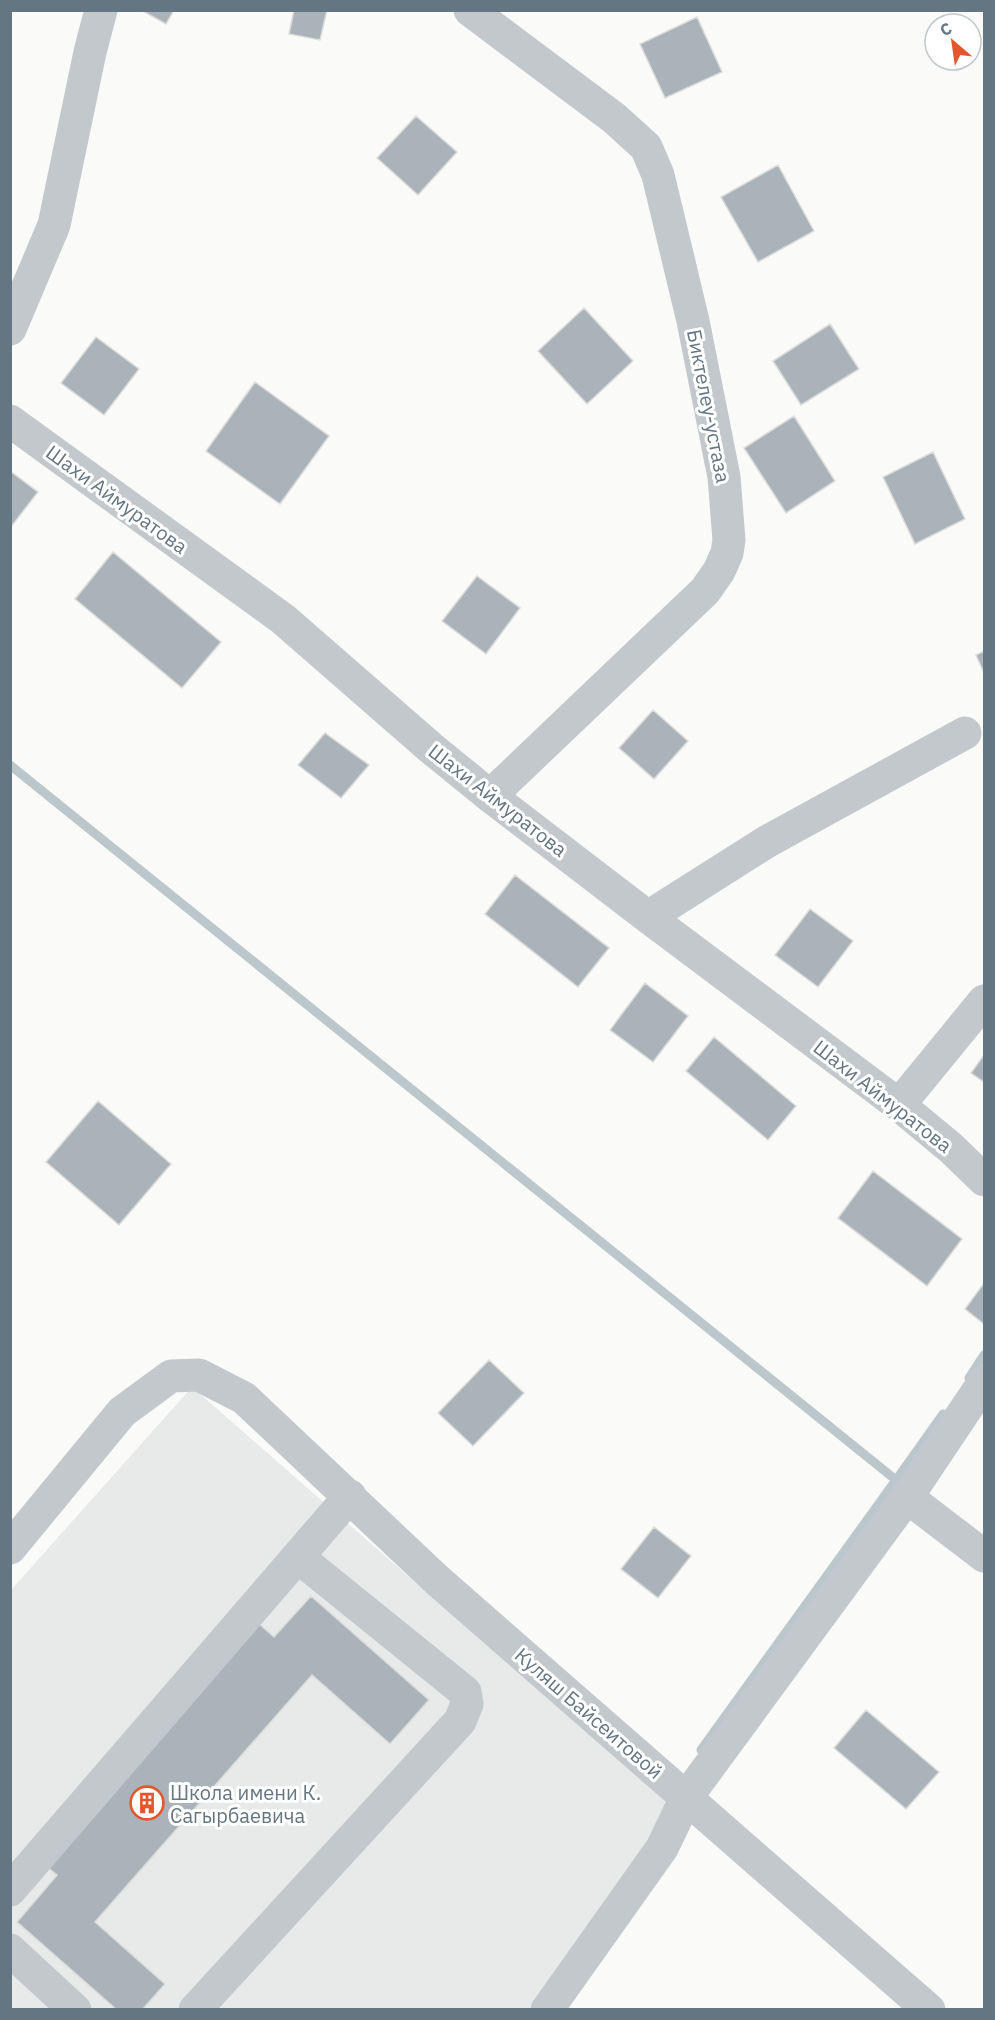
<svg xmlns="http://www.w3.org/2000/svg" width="995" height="2020" font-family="'IBM Plex Sans',sans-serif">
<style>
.built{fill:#e8e9e9}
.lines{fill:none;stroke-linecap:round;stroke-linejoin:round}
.stream{stroke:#bbc7cb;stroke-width:9}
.building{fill:#aab3b9;stroke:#dcdcda;stroke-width:1.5}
.minor{stroke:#c3c8cc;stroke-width:33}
.labels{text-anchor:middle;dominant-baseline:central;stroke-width:6;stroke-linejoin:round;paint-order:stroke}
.street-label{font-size:20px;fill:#657683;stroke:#fff}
.poi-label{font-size:20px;fill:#657683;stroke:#fff;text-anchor:start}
</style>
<rect width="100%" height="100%" fill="#fafaf8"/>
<!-- built -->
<path class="built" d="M 192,1387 L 672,1807 L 530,2009 L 11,2010 L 11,1590 Z"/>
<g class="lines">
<!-- stream -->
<path class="stream" d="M 10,765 L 896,1480 L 701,1750
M 969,1378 L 984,1355
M 896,1480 L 943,1414"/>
</g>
<!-- building -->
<path class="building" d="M 141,10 L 174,10 L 166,24 Z
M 294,10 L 327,10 L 320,40 L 289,34 Z
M 697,17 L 722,72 L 665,98 L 640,44 Z
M 416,116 L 457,152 L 418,195 L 377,158 Z
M 778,165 L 814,231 L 758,262 L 721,197 Z
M 584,308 L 633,361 L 587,404 L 538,351 Z
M 830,324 L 859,369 L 801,405 L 773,361 Z
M 96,337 L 139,369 L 104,415 L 61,383 Z
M 255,382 L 329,436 L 280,504 L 206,451 Z
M 794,416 L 835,481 L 786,513 L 744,448 Z
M 933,452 L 965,519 L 915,544 L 883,477 Z
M 10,471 L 38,492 L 10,528 Z
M 113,552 L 221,642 L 182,688 L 75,599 Z
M 477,576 L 520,608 L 486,654 L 442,621 Z
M 984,651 L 984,673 L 976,655 Z
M 653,710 L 688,741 L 654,779 L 619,748 Z
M 325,733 L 369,765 L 341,798 L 298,765 Z
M 515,875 L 609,948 L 578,987 L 485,914 Z
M 810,909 L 853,941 L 818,987 L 775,955 Z
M 645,983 L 688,1016 L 653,1062 L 610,1030 Z
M 714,1037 L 796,1106 L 768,1140 L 686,1071 Z
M 984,1055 L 984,1082 L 971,1073 Z
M 98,1101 L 171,1164 L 119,1225 L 46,1162 Z
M 873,1171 L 962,1239 L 927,1286 L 838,1218 Z
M 984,1283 L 984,1324 L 965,1309 Z
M 489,1360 L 524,1393 L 473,1446 L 438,1413 Z
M 654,1527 L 691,1556 L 658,1598 L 621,1569 Z
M 311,1596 L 429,1700 L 390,1744 L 312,1675 L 95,1922 L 165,1984 L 142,2010 L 117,2010 L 17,1922 L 57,1875 L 42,1863 L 256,1621 L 274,1637 Z
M 866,1710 L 939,1772 L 906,1809 L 834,1748 Z"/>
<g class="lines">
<!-- minor -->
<path class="minor" d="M 470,10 L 614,118 L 646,147 L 658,175 L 693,321 L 724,477 L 729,540 L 727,553 L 719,571 L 705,591 L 490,796
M 10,329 L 54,225 L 90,52 L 101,10
M 10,421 L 283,619 L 431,748 L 490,796 L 648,917 L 899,1105 L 951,1148 L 984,1180
M 648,917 L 768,841 L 965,733
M 899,1105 L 984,1001
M 907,1497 L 984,1556
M 10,1548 L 122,1412 L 171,1376 L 199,1375 L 244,1398 L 437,1580 L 929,2010
M 10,1890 L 350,1496
M 10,1950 L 75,2010
M 195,2010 L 460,1721 L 467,1704 L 465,1692 L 298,1557
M 547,2010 L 662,1848 L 686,1798 L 907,1497 L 984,1382"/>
</g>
<!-- icons -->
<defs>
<symbol id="building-ring" viewBox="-11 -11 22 22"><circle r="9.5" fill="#fff" stroke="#e4572e" stroke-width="1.5"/><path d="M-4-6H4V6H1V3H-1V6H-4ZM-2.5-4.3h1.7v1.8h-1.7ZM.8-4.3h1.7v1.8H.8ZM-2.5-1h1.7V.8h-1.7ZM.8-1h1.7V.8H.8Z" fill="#e4572e"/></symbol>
</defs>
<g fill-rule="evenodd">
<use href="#building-ring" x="128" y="1784" width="38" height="38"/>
</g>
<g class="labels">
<!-- street labels -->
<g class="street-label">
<text transform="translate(709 406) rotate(79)">Биктелеу-устаза</text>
<text transform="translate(117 499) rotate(36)">Шахи Аймуратова</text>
<text transform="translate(498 800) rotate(38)">Шахи Аймуратова</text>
<text transform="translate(883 1096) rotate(38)">Шахи Аймуратова</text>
<text transform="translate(589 1713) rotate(41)">Куляш Байсеитовой</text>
</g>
<!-- poi labels -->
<g class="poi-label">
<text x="170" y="1792">Школа имени К.<tspan x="170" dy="23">Сагырбаевича</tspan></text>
</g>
</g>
<!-- border -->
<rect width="995" height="2020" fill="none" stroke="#657683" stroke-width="24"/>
<!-- north arrow -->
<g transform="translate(953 42) rotate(331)"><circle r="28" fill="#ffffff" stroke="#c1c8cd" stroke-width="1.5"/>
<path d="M0-4.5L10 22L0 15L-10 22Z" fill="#e4572e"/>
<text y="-9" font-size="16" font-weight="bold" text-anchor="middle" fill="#657683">С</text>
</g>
</svg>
